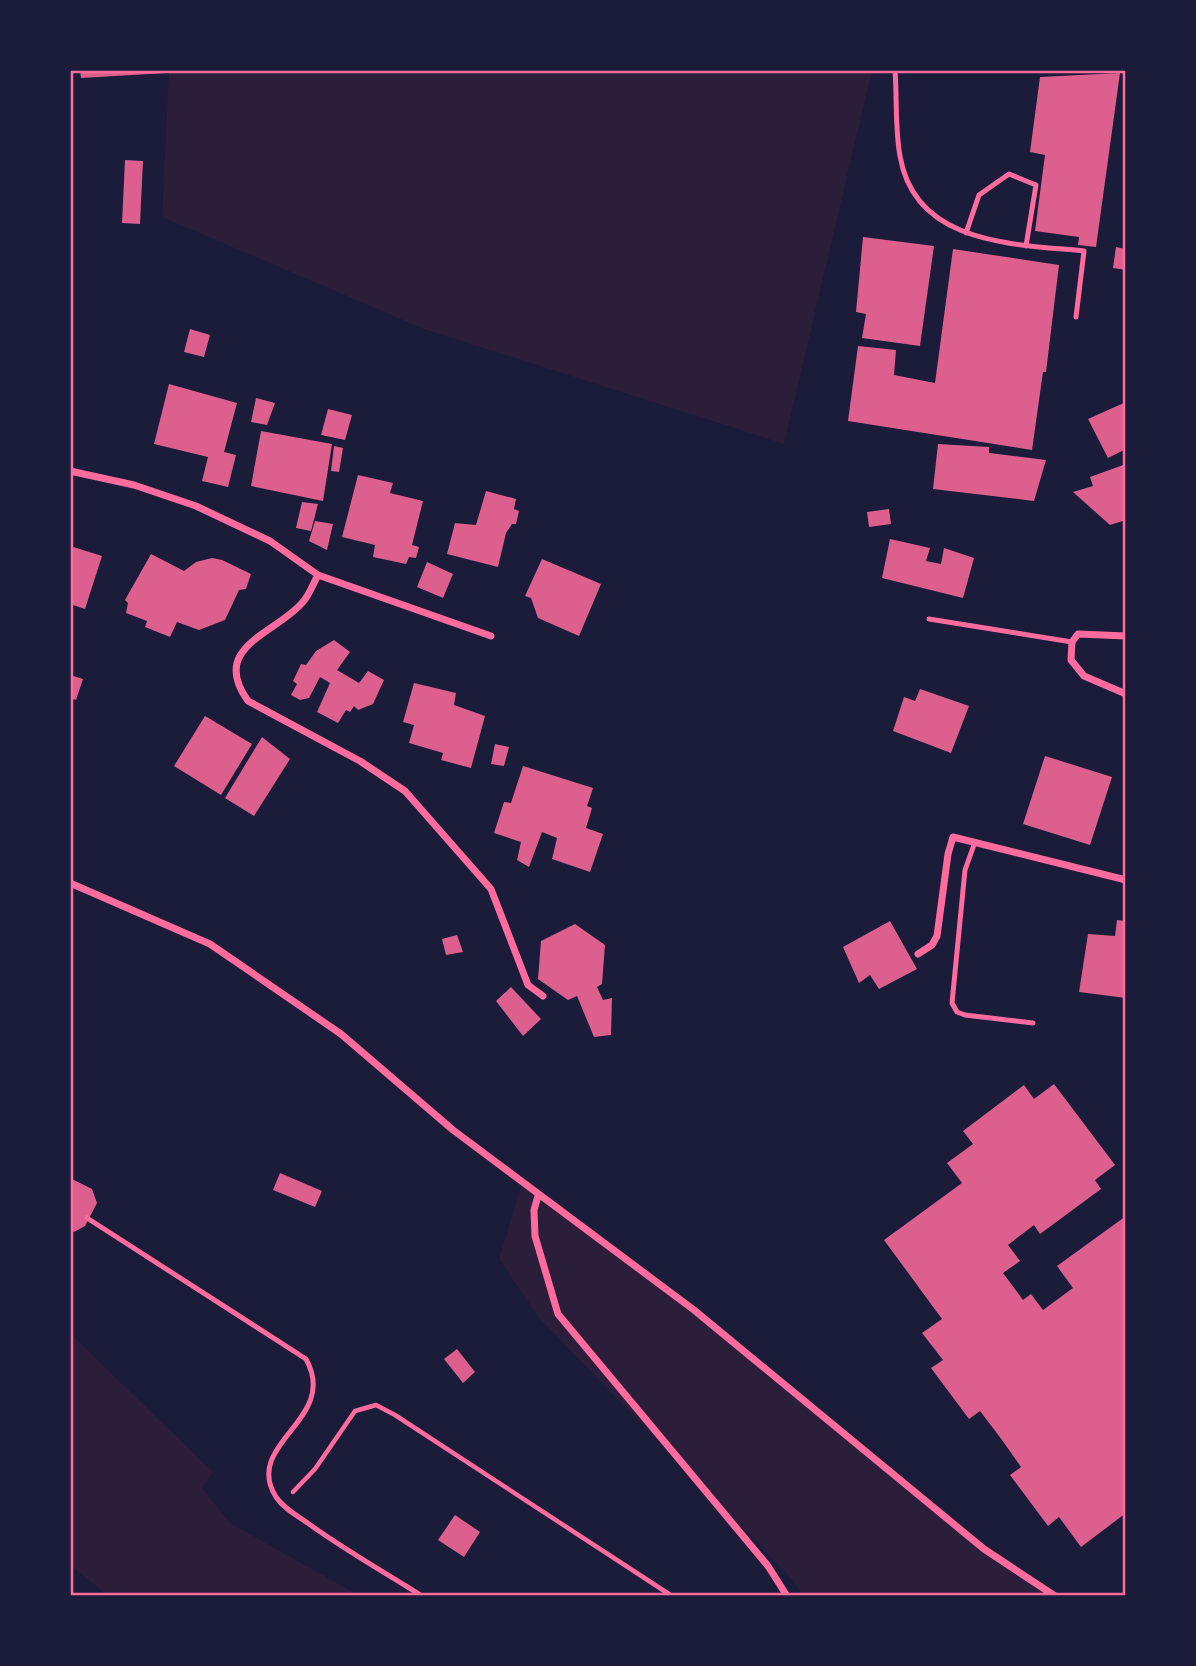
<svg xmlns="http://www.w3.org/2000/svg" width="1196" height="1666" font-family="Ubuntu,sans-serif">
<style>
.green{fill:#2a1e3b}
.building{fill:#dd5f8e}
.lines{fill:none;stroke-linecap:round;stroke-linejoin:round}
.path{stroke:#ff6b9d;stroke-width:4.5}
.service{stroke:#ff6b9d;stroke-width:5}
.minor{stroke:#ff6b9d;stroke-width:7}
.neatline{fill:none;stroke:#ff6b9d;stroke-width:2.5}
</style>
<rect width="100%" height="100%" fill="#1b1b3a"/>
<!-- green -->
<path class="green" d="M 169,70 L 872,70 L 784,444 L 424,329 L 162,217 Z
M 523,1180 L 811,1402 L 911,1492 L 1043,1592 L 1052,1596 L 803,1596 L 792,1579 L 539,1318 L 499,1259 Z
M 70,1333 L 213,1472 L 202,1488 L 230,1523 L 360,1596 L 108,1596 L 70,1565 Z"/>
<!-- building -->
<path class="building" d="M 80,70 L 166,70 L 167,73 L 81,78 Z
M 1120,73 L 1096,247 L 1078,245 L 1079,237 L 1035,231 L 1045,155 L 1030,152 L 1040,77 Z
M 125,160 L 143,161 L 140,224 L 122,223 Z
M 863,237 L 934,246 L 920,346 L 862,338 L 866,314 L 856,312 Z
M 1116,247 L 1126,249 L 1126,270 L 1113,268 Z
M 953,249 L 1059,265 L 1046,372 L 1043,372 L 1032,450 L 848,421 L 858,346 L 896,350 L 894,375 L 935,383 Z
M 190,329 L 210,335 L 204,357 L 184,352 Z
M 169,384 L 237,403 L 224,452 L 236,455 L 228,487 L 202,481 L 208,457 L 154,444 Z
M 256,398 L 275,403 L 267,425 L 251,422 Z
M 1126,402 L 1126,449 L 1108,458 L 1088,419 Z
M 328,409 L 352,415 L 345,440 L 321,435 Z
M 261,431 L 332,444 L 323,501 L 251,486 Z
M 938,444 L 989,447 L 989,453 L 1046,460 L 1034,501 L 933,489 Z
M 334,446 L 343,448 L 339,472 L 331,471 Z
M 1126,464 L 1126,520 L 1110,525 L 1073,492 L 1093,486 L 1090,477 Z
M 358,475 L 393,483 L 390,493 L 423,501 L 412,545 L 419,547 L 416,558 L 409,557 L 406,564 L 373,557 L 375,545 L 342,537 Z
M 486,491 L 516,499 L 514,509 L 519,511 L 516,524 L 512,524 L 506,533 L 498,567 L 447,554 L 455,523 L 476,525 Z
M 302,502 L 318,504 L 311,531 L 296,528 Z
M 889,509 L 891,524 L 869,527 L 867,512 Z
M 315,521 L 333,524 L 327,550 L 309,541 Z
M 890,539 L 930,548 L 926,561 L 941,564 L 944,548 L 974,558 L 963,598 L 882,578 Z
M 70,546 L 102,556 L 85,609 L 70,604 Z
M 151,554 L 184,571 L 196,562 L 212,558 L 222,560 L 251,574 L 246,589 L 239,590 L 225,620 L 199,630 L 177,622 L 170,637 L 145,627 L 147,621 L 126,613 L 128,603 L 125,600 Z
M 542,559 L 601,584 L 579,636 L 538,618 L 531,598 L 525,596 Z
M 427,562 L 453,574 L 443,598 L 417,587 Z
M 334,640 L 350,652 L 337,670 L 359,683 L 368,671 L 384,680 L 373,704 L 358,710 L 354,706 L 350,712 L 346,710 L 338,723 L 317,712 L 330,683 L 320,677 L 309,698 L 300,700 L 291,695 L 297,684 L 293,681 L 301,664 L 306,665 L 316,651 Z
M 70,675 L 83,679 L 76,700 L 70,698 Z
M 414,683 L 456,693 L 454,705 L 485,716 L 471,768 L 441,760 L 443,753 L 409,743 L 414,725 L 403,722 Z
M 920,689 L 969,706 L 951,753 L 893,731 L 904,697 L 915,701 Z
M 205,716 L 252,744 L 221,795 L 174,766 Z
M 262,737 L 290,759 L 254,816 L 225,798 Z
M 495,744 L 509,747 L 504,766 L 491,764 Z
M 1045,756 L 1112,777 L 1090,845 L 1023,824 Z
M 523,766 L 593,788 L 587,806 L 592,808 L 586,828 L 603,834 L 590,872 L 552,859 L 557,838 L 542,832 L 529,867 L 517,860 L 521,842 L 494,833 L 504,802 L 511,803 Z
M 1117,920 L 1126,921 L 1126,998 L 1079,992 L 1088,934 L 1115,936 Z
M 890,921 L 917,969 L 879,989 L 870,975 L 859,983 L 843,947 Z
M 575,924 L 605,945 L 602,984 L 597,987 L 603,1000 L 612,998 L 611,1035 L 594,1037 L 577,996 L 568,1000 L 538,979 L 541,941 Z
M 457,935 L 463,952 L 446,955 L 442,939 Z
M 511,987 L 541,1019 L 523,1036 L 496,1001 Z
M 1054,1084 L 1115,1165 L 1095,1180 L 1101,1189 L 1040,1234 L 1034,1225 L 1008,1245 L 1020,1261 L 1003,1273 L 1023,1300 L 1031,1294 L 1043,1310 L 1073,1288 L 1057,1266 L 1126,1216 L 1126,1513 L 1081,1547 L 1059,1517 L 1048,1526 L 1010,1475 L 1021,1467 L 1002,1440 L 980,1411 L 969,1419 L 931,1368 L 943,1360 L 922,1333 L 942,1319 L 884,1240 L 962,1183 L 947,1163 L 973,1144 L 963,1131 L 1024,1085 L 1034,1099 Z
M 280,1173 L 322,1191 L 315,1207 L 273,1190 Z
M 70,1178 L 92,1189 L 97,1203 L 85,1226 L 74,1232 L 70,1230 Z
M 457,1349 L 475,1372 L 463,1383 L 444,1359 Z
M 455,1515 L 480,1532 L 464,1557 L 438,1540 Z"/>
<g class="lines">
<!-- path -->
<path class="path" d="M 293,1492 L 315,1469 L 355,1411 L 376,1405 L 395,1415 L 672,1596"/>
<!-- service -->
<path class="service" d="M 895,70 C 897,98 895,129 900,156 C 915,245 1014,244 1084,251 L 1076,317
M 966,233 L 979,195 L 1009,174 L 1036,185 L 1026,246
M 929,619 L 1072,642
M 975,842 L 965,870 L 952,1003 L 957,1012 L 965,1015 L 1033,1023
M 87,1218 L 306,1359 C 340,1420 242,1443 276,1497 C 284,1509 298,1516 309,1524 C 345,1550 384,1572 422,1596"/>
<!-- minor -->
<path class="minor" d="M 70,471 L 134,485 L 196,506 L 270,541 L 318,575 L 491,636
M 318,575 C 313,584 309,596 302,603 C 275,634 209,647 248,701 L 360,761 L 405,791 L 491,889 L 528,985 L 543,996
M 1126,636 L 1078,634 L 1072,642 L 1071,660 L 1084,676 L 1126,694
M 70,883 L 210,944 L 341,1034 L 453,1130 L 694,1310 L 984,1549 L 1055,1596
M 918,954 L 932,945 L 937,936 L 948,854 L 953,837 L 1126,880
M 538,1196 L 534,1210 L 535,1236 L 558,1314 L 768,1566 L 787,1596"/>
</g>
<!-- border -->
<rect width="1196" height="1666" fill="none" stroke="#1b1b3a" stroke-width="144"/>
<rect x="72" y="72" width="1052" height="1522" class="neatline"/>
</svg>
